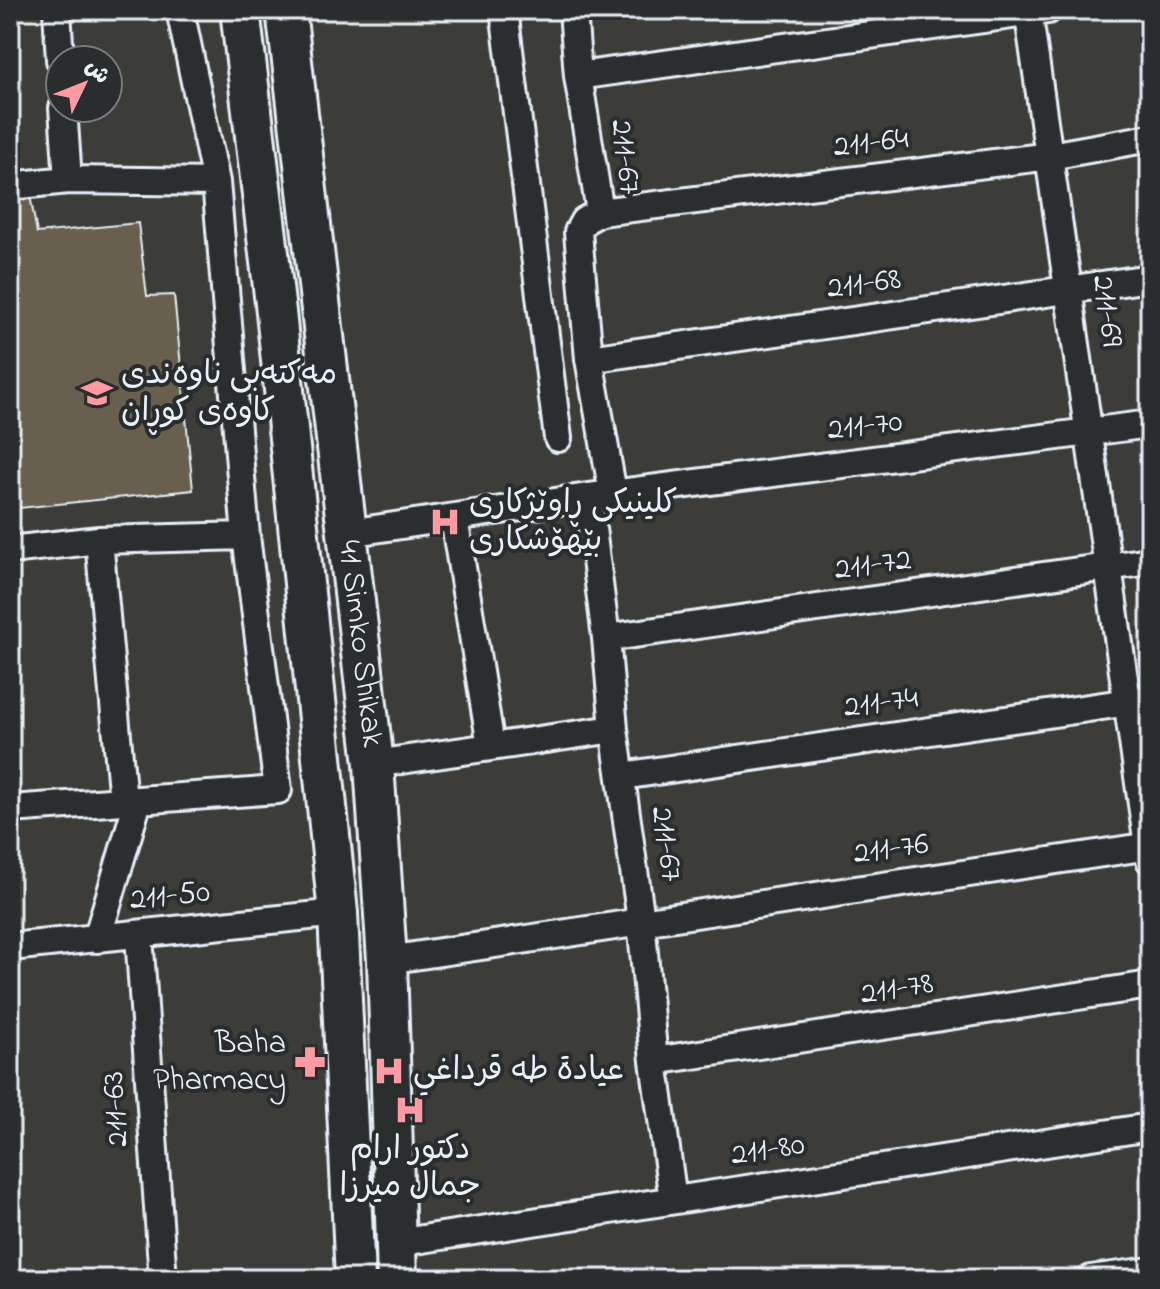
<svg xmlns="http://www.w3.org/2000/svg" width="1160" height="1289" font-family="'Indie Flower','Playpen Sans Arabic',sans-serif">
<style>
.building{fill:#675f4f;stroke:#e8f1f8;stroke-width:2}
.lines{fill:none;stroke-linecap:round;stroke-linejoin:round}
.minor-casing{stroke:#e8f1f8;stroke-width:32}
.secondary-casing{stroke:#e8f1f8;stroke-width:44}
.minor{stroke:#2a2d2e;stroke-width:26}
.secondary{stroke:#2a2d2e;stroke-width:38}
.labels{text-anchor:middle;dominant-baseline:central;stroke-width:8;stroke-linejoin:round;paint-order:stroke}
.street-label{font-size:32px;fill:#e8f1f8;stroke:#2a2d2e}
.poi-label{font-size:32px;fill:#e8f1f8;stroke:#2a2d2e;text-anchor:start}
</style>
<rect width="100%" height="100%" fill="#3c3c38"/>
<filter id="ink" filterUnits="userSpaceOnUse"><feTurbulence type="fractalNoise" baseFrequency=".0125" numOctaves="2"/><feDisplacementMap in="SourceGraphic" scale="16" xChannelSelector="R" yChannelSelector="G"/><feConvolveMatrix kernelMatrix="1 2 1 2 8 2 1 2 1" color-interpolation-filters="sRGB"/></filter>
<g filter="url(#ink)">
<!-- building -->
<path class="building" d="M 29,190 L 37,233 L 138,223 L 147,296 L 174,295 L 193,490 L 10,509 L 10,192 Z"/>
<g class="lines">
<defs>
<path id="minor" d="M 57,10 L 60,60
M 504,10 L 558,438
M 573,10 L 578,76 L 600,212 L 584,221 L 578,232 L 589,359 L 613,493
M 1028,10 L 1150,860
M 578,76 L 1048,10
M 63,108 L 68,180
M 10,186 L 68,180 L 216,182
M 600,212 L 1050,156 L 1150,138
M 589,359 L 1150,278
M 588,497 L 606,638 L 614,729 L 641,920 L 654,1061 L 673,1200
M 454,518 L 491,746
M 348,533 L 588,497 L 1150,424
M 99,540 L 123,801
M 10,550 L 99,540 L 246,536
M 606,638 L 1150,561
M 374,764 L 614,729
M 622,776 L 1150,699
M 10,809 L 278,790 L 246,536 L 216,182 L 180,10
M 139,935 L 163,1279
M 97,939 L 138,801
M 10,947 L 338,913
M 387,960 L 1150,846
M 654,1061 L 1150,985
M 396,1243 L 1150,1127
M 1091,1279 L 1150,1271"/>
<g id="secondary">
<path d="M 240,10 L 276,312 L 338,913 L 355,1279"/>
<path id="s1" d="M 286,10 L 374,764 L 387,960 L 397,1279"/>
</g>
</defs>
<!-- minor casing -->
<use href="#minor" class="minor-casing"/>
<!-- secondary casing -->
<use href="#secondary" class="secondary-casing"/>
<!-- minor -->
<use href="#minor" class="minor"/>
<!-- secondary -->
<use href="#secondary" class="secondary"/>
</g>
</g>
<!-- icons -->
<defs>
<symbol id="school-bare" viewBox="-9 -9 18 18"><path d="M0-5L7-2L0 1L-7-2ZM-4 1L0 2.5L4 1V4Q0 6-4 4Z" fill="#ff9aa2" stroke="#2a2d2e" stroke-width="2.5" paint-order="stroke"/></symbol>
<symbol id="hospital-bare" viewBox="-9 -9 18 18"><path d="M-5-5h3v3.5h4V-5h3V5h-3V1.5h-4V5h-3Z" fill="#ff9aa2" stroke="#2a2d2e" stroke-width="2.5" paint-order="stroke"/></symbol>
<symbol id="pharmacy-bare" viewBox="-9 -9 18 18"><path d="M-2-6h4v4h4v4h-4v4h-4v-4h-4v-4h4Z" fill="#ff9aa2" stroke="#2a2d2e" stroke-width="2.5" paint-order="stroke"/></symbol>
</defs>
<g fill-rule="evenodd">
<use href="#school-bare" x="75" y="371" width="44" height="44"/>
<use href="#hospital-bare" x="423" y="500" width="44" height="44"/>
<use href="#pharmacy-bare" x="288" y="1040" width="44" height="44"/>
<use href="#hospital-bare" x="367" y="1049" width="44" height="44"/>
<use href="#hospital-bare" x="388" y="1088" width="44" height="44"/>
</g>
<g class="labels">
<!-- street labels -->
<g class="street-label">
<text transform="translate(871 144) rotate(-7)">211-64</text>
<text transform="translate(624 157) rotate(83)">211-67</text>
<text transform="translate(864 285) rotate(-8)">211-68</text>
<text transform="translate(1106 311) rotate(82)">211-69</text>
<text transform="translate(865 427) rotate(-7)">211-70</text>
<text transform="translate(873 566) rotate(-8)">211-72</text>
<text stroke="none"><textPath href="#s1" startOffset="638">41 Simko Shikak</textPath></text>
<text transform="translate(881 704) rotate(-8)">211-74</text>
<text transform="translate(665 844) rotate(82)">211-67</text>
<text transform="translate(891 850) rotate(-8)">211-76</text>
<text transform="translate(170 897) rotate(-6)">211-50</text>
<text transform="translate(897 990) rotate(-9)">211-78</text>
<text transform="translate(117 1109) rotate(-94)">211-63</text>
<text transform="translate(768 1151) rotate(-9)">211-80</text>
</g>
<!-- poi labels -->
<g class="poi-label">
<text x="121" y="375">مەکتەبی ناوەندی<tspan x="121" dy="37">کاوەی کوڕان</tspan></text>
<text x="469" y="504">کلینیکی ڕاوێژکاری<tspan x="469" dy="37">بێهۆشکاری</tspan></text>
<text x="286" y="1044" text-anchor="end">Baha<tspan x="286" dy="37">Pharmacy</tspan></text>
<text x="413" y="1071">عيادة طه قرداغي</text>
<text x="410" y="1150" text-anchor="middle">دكتور ارام<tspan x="410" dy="37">جمال ميرزا</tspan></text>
</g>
</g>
<!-- margin -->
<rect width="1160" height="1289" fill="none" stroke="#2a2d2e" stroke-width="40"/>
<rect x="20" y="20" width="1120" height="1249" fill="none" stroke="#e8f1f8" stroke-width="3" filter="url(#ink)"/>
<!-- north arrow -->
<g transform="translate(84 84) rotate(47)"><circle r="38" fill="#2a2d2e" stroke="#767b7f" stroke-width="2"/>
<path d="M0-6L14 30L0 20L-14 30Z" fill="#ff9aa2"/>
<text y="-12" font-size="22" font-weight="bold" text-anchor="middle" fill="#e8f1f8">ش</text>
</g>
</svg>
